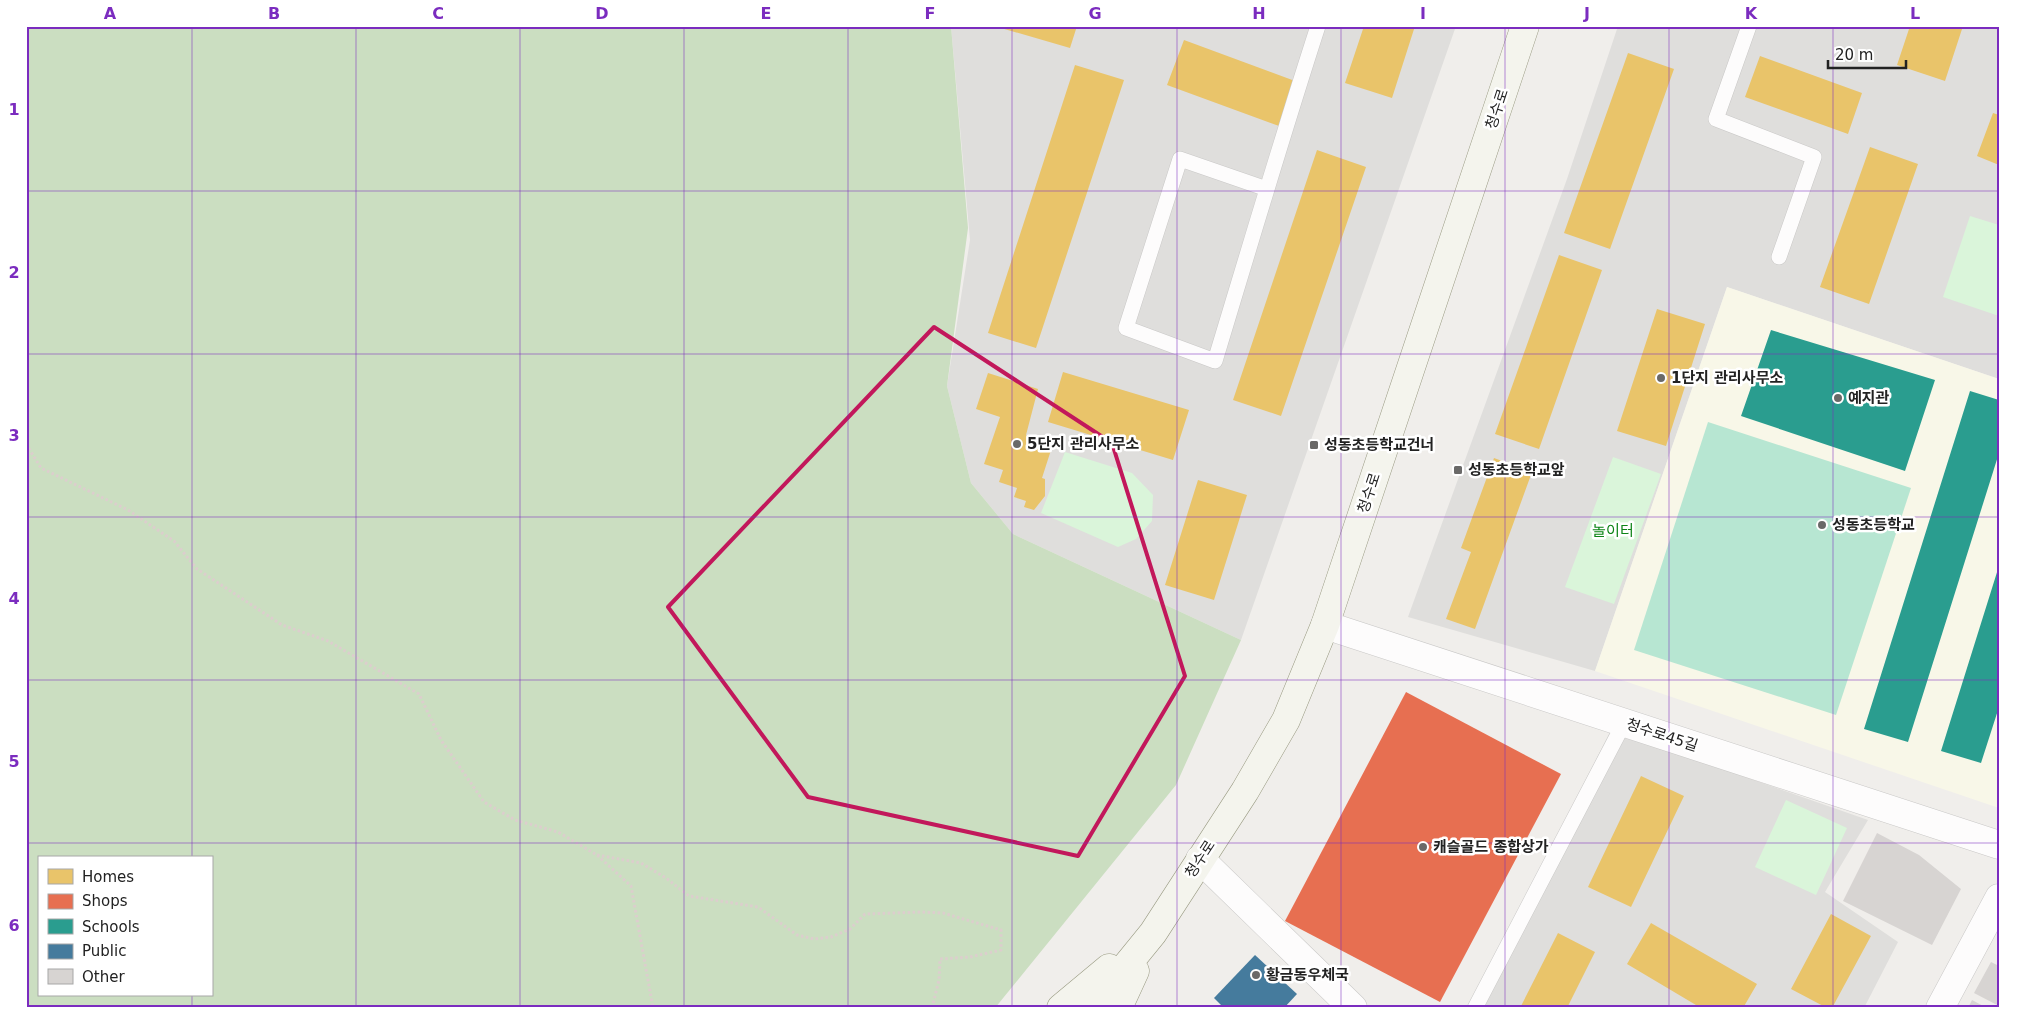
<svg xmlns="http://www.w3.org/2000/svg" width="2025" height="1034" font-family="'DejaVu Sans','Noto Sans KR',sans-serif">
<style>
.residential{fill:#dfdedc}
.education{fill:#f8f7e8}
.forest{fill:#cbdec1;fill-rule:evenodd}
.park{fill:#daf5da}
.pitch{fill:#b7e6d2}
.homes{fill:#e9c46a}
.shops{fill:#e76f51}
.schools{fill:#2a9d8f}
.public{fill:#457b9d}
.building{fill:#d7d4d2}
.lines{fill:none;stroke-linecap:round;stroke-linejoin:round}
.service-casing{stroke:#c9c8c7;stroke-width:16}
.minor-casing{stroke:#c9c8c7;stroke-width:29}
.secondary-casing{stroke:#999a82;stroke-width:29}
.path{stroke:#dccecd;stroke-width:3;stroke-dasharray:2.5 2.5;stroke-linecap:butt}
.service{stroke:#fdfcfc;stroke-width:15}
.minor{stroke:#fdfcfc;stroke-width:28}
.secondary{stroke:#f4f4ed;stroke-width:28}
.marked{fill:none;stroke:#c2185b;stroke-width:4;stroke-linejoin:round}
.grid{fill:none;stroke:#7b2cbf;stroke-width:1;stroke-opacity:0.55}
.poi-dot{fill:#6a6968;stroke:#fff;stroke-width:2}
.labels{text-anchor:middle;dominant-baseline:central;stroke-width:5;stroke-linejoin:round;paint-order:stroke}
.street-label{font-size:15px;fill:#222;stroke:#fff}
.poi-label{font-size:15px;font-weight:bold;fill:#222;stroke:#fff;text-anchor:start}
.park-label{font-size:15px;fill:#0c8416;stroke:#fff}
.neatline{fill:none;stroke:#7b2cbf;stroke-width:2}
.grid-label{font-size:16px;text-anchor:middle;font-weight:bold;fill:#7b2cbf}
</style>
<rect width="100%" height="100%" fill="#f0eeeb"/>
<!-- residential -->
<path class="residential" d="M 951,26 L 1456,26 L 1241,640 L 1013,534 L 971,483 L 947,386 L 970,240 Z
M 1618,26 L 1999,26 L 1999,379 L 1727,287 L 1595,671 L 1408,617 L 1567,179 Z
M 1611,730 L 1868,820 L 1825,892 L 1898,942 L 1864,1008 L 1470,1008 Z"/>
<!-- education -->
<path class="education" d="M 1727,287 L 1999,379 L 1999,808 L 1595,671 Z"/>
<!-- forest -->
<path class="forest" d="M 26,26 L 951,26 L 968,228 L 947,386 L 971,483 L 1013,534 L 1241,640 L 1176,785 L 995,1008 L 26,1008 ZM 39,858 L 211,858 L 211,995 L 39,995 Z"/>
<!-- park -->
<path class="park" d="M 1970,216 L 1999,225 L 1999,316 L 1943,297 Z
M 1065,452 L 1132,473 L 1153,495 L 1152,521 L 1136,539 L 1118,547 L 1041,513 Z
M 1613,457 L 1661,474 L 1614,604 L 1565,587 Z
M 1786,800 L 1847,828 L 1816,895 L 1755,867 Z"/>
<!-- pitch -->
<path class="pitch" d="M 1708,422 L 1911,488 L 1836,715 L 1634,650 Z"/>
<!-- homes -->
<path class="homes" d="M 994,26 L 1077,26 L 1070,48 Z
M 1364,26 L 1415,26 L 1392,98 L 1345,83 Z
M 1910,26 L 1963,26 L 1945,81 L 1897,65 Z
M 1184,40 L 1295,81 L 1279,126 L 1167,85 Z
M 1628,53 L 1674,69 L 1610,249 L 1564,233 Z
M 1760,56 L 1862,93 L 1848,134 L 1745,97 Z
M 1075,65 L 1124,80 L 1036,348 L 988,333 Z
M 1993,113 L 1999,115 L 1999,165 L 1977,156 Z
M 1870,147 L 1918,164 L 1869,304 L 1820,287 Z
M 1317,150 L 1366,167 L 1281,416 L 1233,400 Z
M 1559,255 L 1602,270 L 1539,449 L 1495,434 Z
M 1657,309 L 1705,324 L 1666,446 L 1617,431 Z
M 1063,372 L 1189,410 L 1173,460 L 1048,422 Z
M 988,373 L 1038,389 L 1026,435 L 1044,441 L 1042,447 L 1051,450 L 1042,478 L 1045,479 L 1045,496 L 1034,510 L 1024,507 L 1026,501 L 1014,497 L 1017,488 L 999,482 L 1003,470 L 984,464 L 1000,417 L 976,409 Z
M 1494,458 L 1532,472 L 1475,629 L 1446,619 L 1471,552 L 1461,548 Z
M 1198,480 L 1247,495 L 1214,600 L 1165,585 Z
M 1641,776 L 1684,796 L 1631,907 L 1588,887 Z
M 1831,914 L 1871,936 L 1832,1008 L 1827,1008 L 1791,989 Z
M 1651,923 L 1757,984 L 1743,1008 L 1701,1008 L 1627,964 Z
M 1558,933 L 1595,952 L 1567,1008 L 1520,1008 Z"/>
<!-- shops -->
<path class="shops" d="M 1406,692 L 1561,774 L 1440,1002 L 1285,921 Z"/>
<!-- schools -->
<path class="schools" d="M 1771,330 L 1935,380 L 1905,471 L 1741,416 Z
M 1970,391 L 1999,400 L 1999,453 L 1908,742 L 1864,729 Z
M 1998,569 L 1999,707 L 1981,763 L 1941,751 Z"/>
<!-- public -->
<path class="public" d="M 1255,955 L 1297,994 L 1284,1008 L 1224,1008 L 1214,998 Z"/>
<!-- building -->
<path class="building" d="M 1877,833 L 1919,855 L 1961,889 L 1932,945 L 1843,901 Z
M 1991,962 L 1999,966 L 1999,1006 L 1974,993 Z
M 1972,1000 L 1987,1008 L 1968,1008 Z"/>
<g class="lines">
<defs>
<path id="service" d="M 1749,26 L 1716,119 L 1814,157 L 1779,257
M 1267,189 L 1180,159 L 1126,328 L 1215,361 C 1249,249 1282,137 1318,26
M 1475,1008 L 1624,723"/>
<path id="minor" d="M 1325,625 L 1999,845
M 1200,859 L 1353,1008
M 1940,1008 L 1999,898"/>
<path id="secondary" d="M 1061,1008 L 1109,968
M 1092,1008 L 1153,933 L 1245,791 L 1286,720 L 1325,625 L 1525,26
M 1118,1008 L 1135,971"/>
</defs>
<!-- service casing -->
<use href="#service" class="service-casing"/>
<!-- minor casing -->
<use href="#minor" class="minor-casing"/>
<!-- secondary casing -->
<use href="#secondary" class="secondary-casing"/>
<!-- path -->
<path class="path" d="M 26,444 L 41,468 L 128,510 L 174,541 L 197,569 L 282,625 L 328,641 L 419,694 L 441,740 L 484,802 L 515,820 L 558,832 L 597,855 L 631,886 L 653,1008
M 597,855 L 641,863 L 666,878 L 689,896 L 758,907 L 797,935 L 814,939 L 831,937 L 850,929 L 865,914 L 922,912 L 943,913 L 1001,930 L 1001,950 L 970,957 L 940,959 L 939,980 L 932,1008"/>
<!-- service -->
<use href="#service" class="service"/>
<!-- minor -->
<use href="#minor" class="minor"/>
<!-- secondary -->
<use href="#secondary" class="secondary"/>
</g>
<!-- marked area -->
<path class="marked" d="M 934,327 L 1112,443 L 1185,676 L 1078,856 L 808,797 L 668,607 Z"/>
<!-- grid -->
<path class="grid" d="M 192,26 L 192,858M 356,26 L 356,1008M 520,26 L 520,1008M 684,26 L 684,1008M 848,26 L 848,1008M 1012,26 L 1012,1008M 1177,26 L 1177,1008M 1341,26 L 1341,1008M 1505,26 L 1505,1008M 1669,26 L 1669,1008M 1833,26 L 1833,1008M 26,191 L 1999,191M 26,354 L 1999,354M 26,517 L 1999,517M 26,680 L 1999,680M 26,843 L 1999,843M 192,995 L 192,1008"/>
<!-- markers -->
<g class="poi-dot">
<circle cx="1661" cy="378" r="5"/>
<circle cx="1838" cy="398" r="5"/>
<circle cx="1017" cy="444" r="5"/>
<rect x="1309" y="440" width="10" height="10" rx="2.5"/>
<rect x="1453" y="465" width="10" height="10" rx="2.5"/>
<circle cx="1822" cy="525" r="5"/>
<circle cx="1423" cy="847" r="5"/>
<circle cx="1256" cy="975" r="5"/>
</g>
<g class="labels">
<!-- street labels -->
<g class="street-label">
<text transform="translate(1497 109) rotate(-72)">청수로</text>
<text transform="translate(1369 493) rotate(-72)">청수로</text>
<text transform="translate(1662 735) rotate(18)">청수로45길</text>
<text transform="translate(1200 859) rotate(-57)">청수로</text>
</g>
<!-- poi labels -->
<g class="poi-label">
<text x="1671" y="378">1단지 관리사무소</text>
<text x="1848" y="398">예지관</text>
<text x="1027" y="444">5단지 관리사무소</text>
<text x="1324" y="445">성동초등학교건너</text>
<text x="1468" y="470">성동초등학교앞</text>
<text x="1832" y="525">성동초등학교</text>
<text x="1433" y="847">캐슬골드 종합상가</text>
<text x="1266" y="975">황금동우체국</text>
</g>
<!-- park labels -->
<g class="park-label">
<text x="1613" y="531">놀이터</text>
</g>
</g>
<!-- border -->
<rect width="2025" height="1034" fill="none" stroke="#ffffff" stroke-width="55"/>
<!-- legend -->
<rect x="38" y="856" width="175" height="140" fill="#ffffff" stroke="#a7a7a7"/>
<rect x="48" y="869" width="25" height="15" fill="#e9c46a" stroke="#a7a7a7"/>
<text x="82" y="882" font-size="15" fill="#222222">Homes</text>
<rect x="48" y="894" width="25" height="15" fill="#e76f51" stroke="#a7a7a7"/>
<text x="82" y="906" font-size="15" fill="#222222">Shops</text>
<rect x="48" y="919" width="25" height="15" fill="#2a9d8f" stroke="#a7a7a7"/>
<text x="82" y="932" font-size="15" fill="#222222">Schools</text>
<rect x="48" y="944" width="25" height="15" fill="#457b9d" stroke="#a7a7a7"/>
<text x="82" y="956" font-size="15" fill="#222222">Public</text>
<rect x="48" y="969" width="25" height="15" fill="#d7d4d2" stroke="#a7a7a7"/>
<text x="82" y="982" font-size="15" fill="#222222">Other</text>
<!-- scale -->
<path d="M1828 60v8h78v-8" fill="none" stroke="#222222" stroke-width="2.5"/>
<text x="1835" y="60" font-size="15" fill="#222222" stroke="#ffffff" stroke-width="4" paint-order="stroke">20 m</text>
<rect x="28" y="28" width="1970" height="978" class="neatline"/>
<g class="grid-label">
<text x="110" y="19">A</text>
<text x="274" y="19">B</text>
<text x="438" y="19">C</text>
<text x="602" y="19">D</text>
<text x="766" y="19">E</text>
<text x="930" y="19">F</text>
<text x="1095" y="19">G</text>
<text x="1259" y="19">H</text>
<text x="1423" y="19">I</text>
<text x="1587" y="19">J</text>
<text x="1751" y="19">K</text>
<text x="1915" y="19">L</text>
<text x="14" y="115">1</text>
<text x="14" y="278">2</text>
<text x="14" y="441">3</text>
<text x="14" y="604">4</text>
<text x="14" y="767">5</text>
<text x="14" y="931">6</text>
</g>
</svg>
